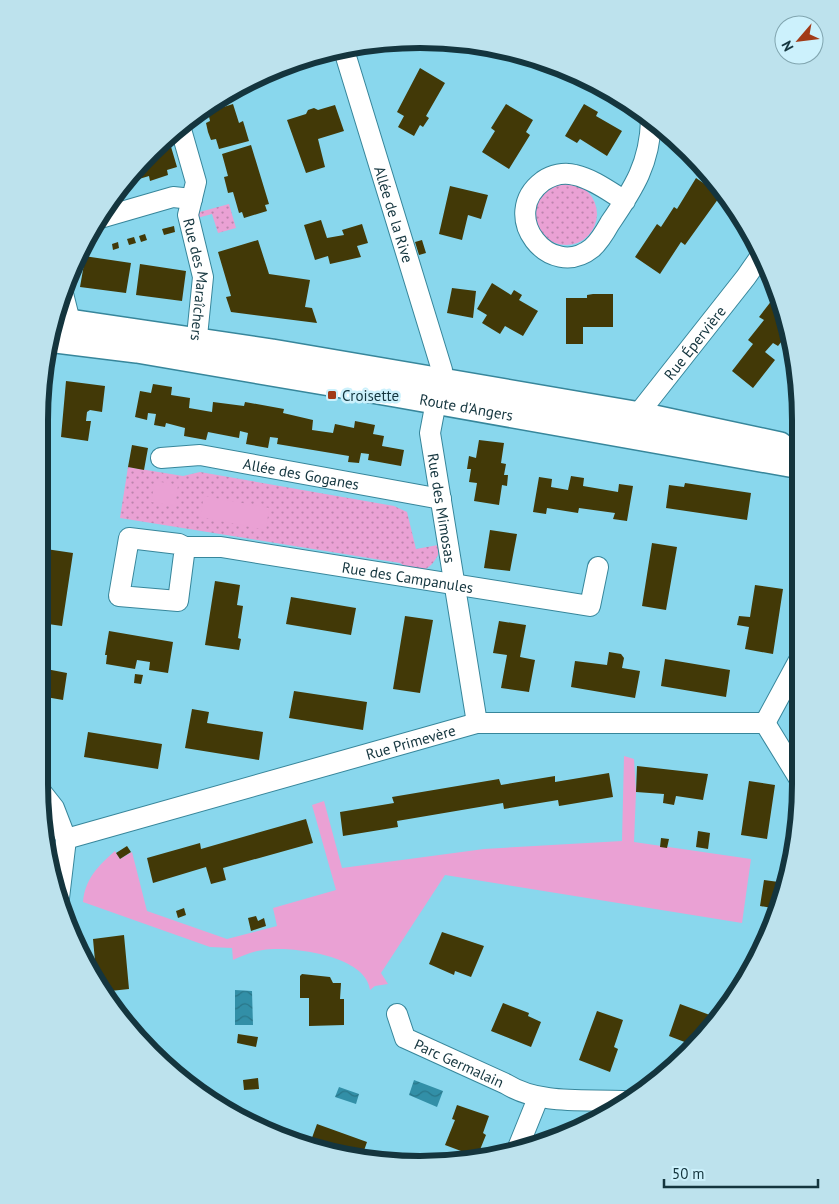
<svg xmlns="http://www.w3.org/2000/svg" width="839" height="1204" font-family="'PT Sans',sans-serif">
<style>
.grass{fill:url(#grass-dots)}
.park{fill:#eaa1d4}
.water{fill:url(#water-waves)}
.building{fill:#423907}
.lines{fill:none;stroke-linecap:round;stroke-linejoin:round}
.service-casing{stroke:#37869b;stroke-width:12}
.minor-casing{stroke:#37869b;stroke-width:22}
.tertiary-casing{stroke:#37869b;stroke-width:28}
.service{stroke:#fff;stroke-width:10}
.minor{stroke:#fff;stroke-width:20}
.tertiary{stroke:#fff;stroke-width:25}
.poi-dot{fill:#a23b18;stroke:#ccf1fc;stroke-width:2}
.labels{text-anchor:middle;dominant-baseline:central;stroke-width:5;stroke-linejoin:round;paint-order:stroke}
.street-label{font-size:15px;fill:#14353e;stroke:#ccf1fc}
.poi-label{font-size:15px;fill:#14353e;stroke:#ccf1fc;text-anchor:start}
.rim{fill:none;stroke:#14353e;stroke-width:6}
</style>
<defs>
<pattern id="grass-dots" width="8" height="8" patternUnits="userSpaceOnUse" patternTransform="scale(1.25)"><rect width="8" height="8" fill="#eaa1d4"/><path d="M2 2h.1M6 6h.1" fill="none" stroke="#bc84ad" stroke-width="1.8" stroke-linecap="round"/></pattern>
<pattern id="water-waves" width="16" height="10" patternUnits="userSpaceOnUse" patternTransform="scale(1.25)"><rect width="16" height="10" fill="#328fa7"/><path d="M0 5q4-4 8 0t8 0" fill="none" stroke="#297689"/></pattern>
</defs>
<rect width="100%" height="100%" fill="#89d7ed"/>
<!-- grass -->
<path class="grass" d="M535 214a31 31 0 1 1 62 0a31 31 0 1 1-62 0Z
M 229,204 L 236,228 L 218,233 L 212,214 L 197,218 L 196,213 Z
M 128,467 L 183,476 L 200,472 L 394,506 L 407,512 L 416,549 L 438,545 L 438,555 C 428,574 416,574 400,563 L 120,518 Z"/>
<!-- park -->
<path class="park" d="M 155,481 L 178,485 L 175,506 L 151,502 Z
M 204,496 L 269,508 L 266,530 L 200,517 Z
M 624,756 L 634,759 L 636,792 L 634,842 L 751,859 L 742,923 L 445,875 L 381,973 L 388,984 L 375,986 L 370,990 C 366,955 290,946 263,950 C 253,951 242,956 233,960 L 232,948 L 210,947 L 83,902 C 85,879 98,866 115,851 L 120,859 L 132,852 L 147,911 L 227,939 L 277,926 L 273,908 L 336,890 L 312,805 L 324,801 L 342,868 L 484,849 L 622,841 Z"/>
<!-- water -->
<path class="water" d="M 235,990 L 252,991 L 253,1025 L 235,1025 Z
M 414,1080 L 443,1091 L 437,1107 L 409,1095 Z
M 339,1087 L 359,1094 L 356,1104 L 335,1097 Z"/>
<!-- building -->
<path class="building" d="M 452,42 L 464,43 L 461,48 Z
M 420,68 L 445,83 L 426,116 L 429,118 L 423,127 L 420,125 L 414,136 L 398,127 L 404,116 L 397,112 Z
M 233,89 L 234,94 L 218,98 L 218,97 Z
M 233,104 L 239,123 L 243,121 L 249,141 L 219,149 L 216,139 L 211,140 L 208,132 L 206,123 L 210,121 L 208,112 Z
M 506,104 L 533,120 L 526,132 L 530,135 L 509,169 L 482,152 L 495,131 L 491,128 Z
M 584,104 L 598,112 L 596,116 L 622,131 L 607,156 L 580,139 L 577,143 L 565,136 Z
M 335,105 L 344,131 L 318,139 L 325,167 L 306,173 L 287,120 L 306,114 L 308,110 L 314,108 L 318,110 Z
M 169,140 L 177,167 L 167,170 L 168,175 L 150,181 L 149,176 L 139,179 L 136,169 L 150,150 L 159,143 Z
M 251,145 L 269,204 L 265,205 L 267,211 L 244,218 L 242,212 L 239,213 L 233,192 L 228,193 L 224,177 L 228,176 L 222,154 Z
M 696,178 L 721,195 L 685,245 L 681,242 L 660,274 L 635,257 L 657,224 L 661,227 L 674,207 L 677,209 Z
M 450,186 L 488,195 L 481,219 L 468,215 L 462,240 L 439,234 Z
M 321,220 L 327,238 L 344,235 L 342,230 L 362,224 L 368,243 L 357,246 L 361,257 L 330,264 L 328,256 L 315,260 L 304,225 Z
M 174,226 L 175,232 L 164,235 L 162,229 Z
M 145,234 L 147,240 L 141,242 L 139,236 Z
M 134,237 L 136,243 L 129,245 L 127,239 Z
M 258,240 L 269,274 L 310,280 L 305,307 L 312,308 L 317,323 L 231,312 L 226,297 L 231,296 L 218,252 Z
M 422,240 L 426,253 L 419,255 L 415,242 Z
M 118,242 L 119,248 L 113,250 L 112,244 Z
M 84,256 L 131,263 L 126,293 L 80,287 L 84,264 L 78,263 L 78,261 L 79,257 Z
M 140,264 L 186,271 L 182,301 L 136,295 Z
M 492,283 L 511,295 L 514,290 L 522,295 L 519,300 L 538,311 L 523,336 L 505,326 L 500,334 L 482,323 L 487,315 L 477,309 Z
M 452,288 L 476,291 L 473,318 L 447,313 Z
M 593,294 L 613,294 L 613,327 L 583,327 L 583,344 L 566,344 L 566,298 L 587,298 L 587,295 Z
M 776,295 L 786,325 L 780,333 L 785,337 L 778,346 L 773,343 L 765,352 L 775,360 L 753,388 L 732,371 L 753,344 L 748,340 L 764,320 L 759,317 Z
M 66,381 L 105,386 L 102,412 L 90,410 L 87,412 L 86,421 L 91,421 L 88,441 L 61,437 Z
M 153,384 L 172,387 L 171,395 L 190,398 L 189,408 L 212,412 L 213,402 L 244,406 L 245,402 L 284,409 L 283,413 L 313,420 L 312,430 L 333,433 L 335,424 L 354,428 L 355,421 L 375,425 L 373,434 L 384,436 L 382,446 L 404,450 L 401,466 L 368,460 L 369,454 L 361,453 L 359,463 L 348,462 L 349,456 L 277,444 L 278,438 L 270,437 L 268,448 L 246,444 L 248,433 L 240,431 L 239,438 L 208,432 L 206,440 L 184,436 L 185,428 L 166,423 L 165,427 L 154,425 L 156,414 L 148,413 L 147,420 L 135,417 L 140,391 L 151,393 Z
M 479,440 L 504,443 L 501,463 L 506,464 L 504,475 L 508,475 L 507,486 L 502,485 L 499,505 L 474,501 L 477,483 L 469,482 L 471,469 L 467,469 L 469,456 L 476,458 Z
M 132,445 L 148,448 L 144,470 L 128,467 Z
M 571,476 L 584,478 L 583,486 L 618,492 L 619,484 L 633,486 L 627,521 L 613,519 L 615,513 L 579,508 L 578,513 L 547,508 L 546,514 L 533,512 L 539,477 L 552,479 L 551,487 L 568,490 Z
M 44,482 L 51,483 L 48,502 L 43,501 Z
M 685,483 L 751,493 L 747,520 L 666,508 L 669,485 L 684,487 Z
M 490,530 L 517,534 L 510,571 L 484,568 Z
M 795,539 L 796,539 L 797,568 L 791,567 Z
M 652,543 L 677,547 L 666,610 L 642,606 Z
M 46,549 L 73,553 L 62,626 L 41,623 L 42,573 Z
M 215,581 L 240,585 L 237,605 L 243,606 L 238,638 L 241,639 L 239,650 L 205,645 Z
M 755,585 L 783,589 L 773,654 L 745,649 L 749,627 L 737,625 L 739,616 L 750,617 Z
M 291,597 L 356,608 L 351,635 L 286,624 Z
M 405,616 L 433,620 L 420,693 L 393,689 Z
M 499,621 L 526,625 L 520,657 L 535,660 L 529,692 L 501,688 L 507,655 L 493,653 Z
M 109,631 L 173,642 L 168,673 L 149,670 L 150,662 L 137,660 L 135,669 L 106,664 L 107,655 L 105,655 Z
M 609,652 L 621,654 L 624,658 L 622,668 L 640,671 L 635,698 L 571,687 L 575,661 L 607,665 Z
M 665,659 L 730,670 L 726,697 L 661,686 Z
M 41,668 L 67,673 L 63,700 L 40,696 Z
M 135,674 L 143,675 L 141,684 L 134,683 Z
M 294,691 L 367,702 L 363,730 L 289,718 Z
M 192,709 L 209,712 L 207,723 L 263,732 L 259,760 L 185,748 Z
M 88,732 L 162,744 L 158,769 L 84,757 Z
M 637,766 L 708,774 L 703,800 L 676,796 L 674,805 L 663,803 L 664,794 L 636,792 Z
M 609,773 L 613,797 L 559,806 L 558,800 L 504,809 L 503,803 L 397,821 L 398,827 L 343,836 L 340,812 L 394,803 L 392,797 L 499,779 L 501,785 L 555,776 L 555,782 Z
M 749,781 L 775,785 L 767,839 L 741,835 Z
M 306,819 L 313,843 L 223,868 L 226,880 L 211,884 L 206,867 L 153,883 L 147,858 L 200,843 L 201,849 Z
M 698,831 L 710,833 L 708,849 L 696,847 Z
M 661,838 L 669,839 L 667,848 L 660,847 Z
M 127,846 L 131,852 L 120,859 L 116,853 Z
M 764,880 L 786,883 L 778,909 L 760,906 Z
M 184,908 L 186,915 L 178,918 L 176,911 Z
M 256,916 L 258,921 L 264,918 L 266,926 L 251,931 L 248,918 Z
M 442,932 L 484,946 L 471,977 L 455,971 L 454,975 L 429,964 Z
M 124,935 L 129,989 L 101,992 L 97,983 L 93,939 Z
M 302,974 L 330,977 L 333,983 L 341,983 L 340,999 L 344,999 L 344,1025 L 309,1026 L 309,998 L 300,998 L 300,976 Z
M 503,1003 L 529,1013 L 528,1016 L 541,1022 L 531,1047 L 491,1031 Z
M 680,1004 L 718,1018 L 695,1046 L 669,1036 Z
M 597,1011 L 623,1020 L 614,1047 L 618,1049 L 610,1072 L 579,1060 Z
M 238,1034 L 258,1037 L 256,1047 L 237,1043 Z
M 258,1078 L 259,1089 L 244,1090 L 243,1080 Z
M 457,1105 L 489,1116 L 483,1133 L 486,1135 L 477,1157 L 445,1145 L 455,1120 L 452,1119 Z
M 317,1124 L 367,1142 L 361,1159 L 309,1146 Z"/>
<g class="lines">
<defs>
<path id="service" d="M 67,289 L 75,321"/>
<g id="minor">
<path id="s1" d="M 343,47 L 442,370 L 430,433 L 477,723"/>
<path id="s2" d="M 180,126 L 196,182 L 188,215 L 203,277 L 195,356"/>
<path d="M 625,201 C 610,192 593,179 575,175 C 564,172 552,175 543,181 C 497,215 550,282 592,248 C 600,241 605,232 610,223 C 634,188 650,163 651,120"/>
<path d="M 97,219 L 173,197 L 192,199"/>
<path id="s3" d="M 635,427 L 642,409 L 746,277 L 762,254"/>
<path id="s4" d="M 161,458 L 200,455 L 441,499"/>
<path d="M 129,538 L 179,544 L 185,547 L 178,601 L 119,596 Z"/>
<path id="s5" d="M 185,547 L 221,547 L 590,606 L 598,567"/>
<path d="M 765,723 L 800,780"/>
<path d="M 39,789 L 54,808 L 66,839 L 59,898"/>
<path id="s6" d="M 66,839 L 477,723 L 765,723 L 798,662"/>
<path id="s7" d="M 397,1014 L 405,1038 L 506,1084 C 540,1105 584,1099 623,1101"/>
<path d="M 517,1150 L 538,1098"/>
</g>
<g id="tertiary">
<path d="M 56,320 L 272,352 L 640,415 L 780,445"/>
<path id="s8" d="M 48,339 L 137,350 L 395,394 L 795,465"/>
</g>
</defs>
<!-- service casing -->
<use href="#service" class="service-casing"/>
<!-- minor casing -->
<use href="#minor" class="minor-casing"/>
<!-- tertiary casing -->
<use href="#tertiary" class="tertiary-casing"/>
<!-- service -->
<use href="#service" class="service"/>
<!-- minor -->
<use href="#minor" class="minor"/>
<!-- tertiary -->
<use href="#tertiary" class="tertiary"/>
</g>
<!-- markers -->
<rect class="poi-dot" x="327" y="390" width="10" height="10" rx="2.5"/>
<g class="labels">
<!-- street labels -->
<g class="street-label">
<text stroke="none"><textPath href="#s1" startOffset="175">Allée de la Rive</textPath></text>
<text stroke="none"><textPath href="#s2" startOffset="158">Rue des Maraîchers</textPath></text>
<text stroke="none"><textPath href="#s3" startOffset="104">Rue Épervière</textPath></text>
<text stroke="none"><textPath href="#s8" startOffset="424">Route d'Angers</textPath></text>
<text stroke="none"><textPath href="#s4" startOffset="142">Allée des Goganes</textPath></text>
<text stroke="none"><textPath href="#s1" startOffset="478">Rue des Mimosas</textPath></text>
<text stroke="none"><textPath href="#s5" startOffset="225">Rue des Campanules</textPath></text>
<text stroke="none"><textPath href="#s6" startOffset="358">Rue Primevère</textPath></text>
<text stroke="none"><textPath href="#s7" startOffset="85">Parc Germalain</textPath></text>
</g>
<!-- poi labels -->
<g class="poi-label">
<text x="342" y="395">Croisette</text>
</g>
</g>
<!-- crop -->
<path d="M0 0H839V1204H0ZM420 48H420A372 372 0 0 1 792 420V784A372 372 0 0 1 420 1156H420A372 372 0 0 1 48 784V420A372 372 0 0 1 420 48Z" fill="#bde2ed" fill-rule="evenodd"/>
<path class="rim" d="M420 48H420A372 372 0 0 1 792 420V784A372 372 0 0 1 420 1156H420A372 372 0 0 1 48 784V420A372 372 0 0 1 420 48Z"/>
<!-- north arrow -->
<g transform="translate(799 40) rotate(242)"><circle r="24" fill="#ccf1fc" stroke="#82a6b0"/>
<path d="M0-4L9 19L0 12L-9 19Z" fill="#a23b18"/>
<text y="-8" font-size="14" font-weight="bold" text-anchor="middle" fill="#14353e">N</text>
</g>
<!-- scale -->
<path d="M664 1179v8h154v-8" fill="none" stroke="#14353e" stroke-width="2.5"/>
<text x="672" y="1179" font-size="15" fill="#14353e" stroke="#ccf1fc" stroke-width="4" paint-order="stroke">50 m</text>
</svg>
